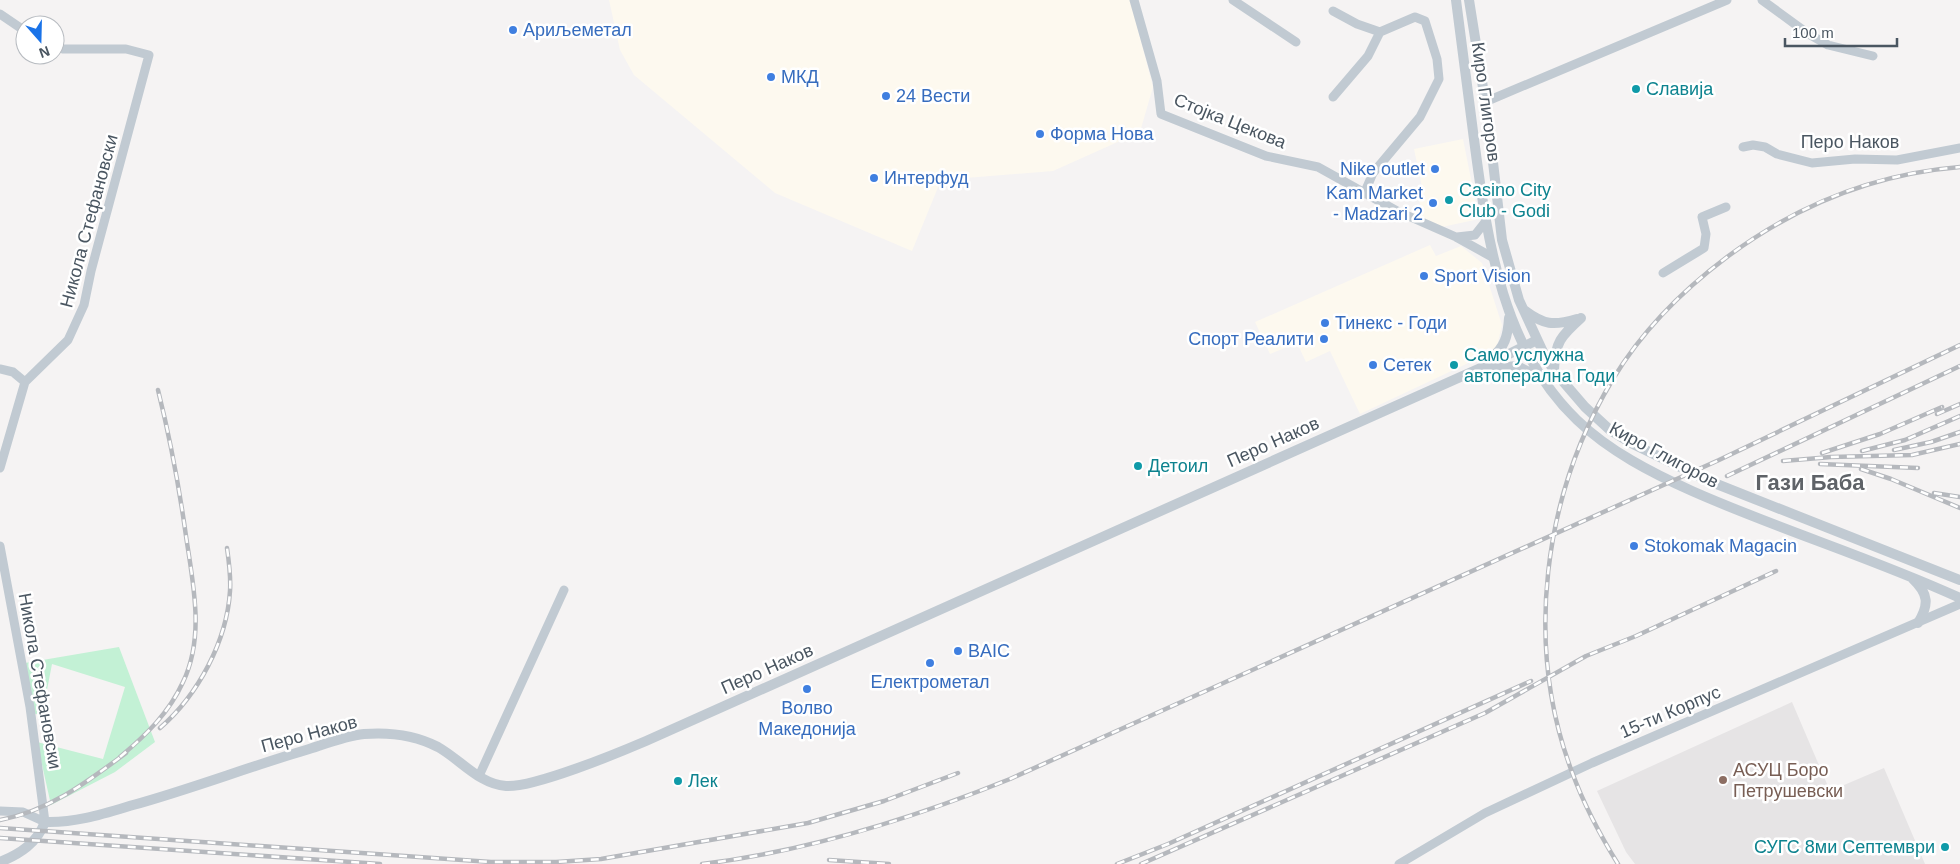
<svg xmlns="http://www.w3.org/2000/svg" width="1960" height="864" font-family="Arial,sans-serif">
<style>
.commercial{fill:#fdf9ef}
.education{fill:#e6e4e5}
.green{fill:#c3f1d5}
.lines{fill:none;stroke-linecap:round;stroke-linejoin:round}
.minor{stroke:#c1cad2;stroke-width:9}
.tertiary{stroke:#c1cad2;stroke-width:10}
.rail-casing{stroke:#b5b8bd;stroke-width:4.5}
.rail{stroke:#fff;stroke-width:2.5;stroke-dasharray:8;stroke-linecap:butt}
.shop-dot{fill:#3f7fe0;stroke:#fff;stroke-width:2}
.culture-dot{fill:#0f9aa8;stroke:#fff;stroke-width:2}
.education-dot{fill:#8d6e63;stroke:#fff;stroke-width:2}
.labels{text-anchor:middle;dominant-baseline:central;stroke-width:5;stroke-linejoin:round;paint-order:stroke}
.shop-label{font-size:18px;fill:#366cbe;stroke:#fff;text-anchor:start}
.culture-label{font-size:18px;fill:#0d838f;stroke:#fff;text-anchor:start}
.street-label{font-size:18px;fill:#4a5661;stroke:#fff}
.education-label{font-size:18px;fill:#785e54;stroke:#fff;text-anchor:start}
.district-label{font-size:22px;font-weight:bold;fill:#5f6368;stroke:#fff}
</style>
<rect width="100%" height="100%" fill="#f5f3f3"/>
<!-- commercial -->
<path class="commercial" d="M 609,0 L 1130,0 L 1153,87 L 1140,132 L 1053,171 L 941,180 L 912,251 L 775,193 L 634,75 L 620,50 Z
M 1463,139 L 1479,219 L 1442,227 L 1423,219 L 1418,194 L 1423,192 L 1414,149 Z
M 1430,245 L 1436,256 L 1461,246 L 1482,263 L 1502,325 L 1496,350 L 1360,414 L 1330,351 L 1306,362 L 1297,343 L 1270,354 L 1255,322 Z"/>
<!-- education -->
<path class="education" d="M 1792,702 L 1830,791 L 1884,768 L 1925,864 L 1635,864 L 1626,852 L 1597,791 Z"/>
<!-- green -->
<path class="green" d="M 119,647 L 155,742 L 115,772 L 51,805 L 37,742 L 103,759 L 125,687 L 52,664 L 42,716 L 33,713 L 25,663 Z"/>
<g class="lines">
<!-- minor -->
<path class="minor" d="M 1134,0 L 1157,81 L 1161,114 L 1266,156 L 1318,167 L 1397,211 L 1456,237 L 1492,257
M 1233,0 L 1296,42
M 1762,0 L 1807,33 L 1828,45 L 1873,56
M 1333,11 L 1357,24 L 1380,32
M 0,14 L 25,31
M 1333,97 L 1368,56 L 1380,32 L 1415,17 L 1425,21 L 1437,59 L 1439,79 L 1420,117 L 1373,173 L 1364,194
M 1485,102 L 1727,0
M 1743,147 L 1753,145 L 1765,147 L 1777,154 L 1812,163 L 1855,159 L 1897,160 L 1960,148
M 1457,237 L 1475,235 L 1486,221
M 1663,273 L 1704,248 L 1706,234 L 1702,217 L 1726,207
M 0,369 L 13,372 L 25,382
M 0,468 L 25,382 L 68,340 L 84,305 L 91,271 L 149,55 L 126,49 L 63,49 L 55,46
M 0,546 L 30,707 L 45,822
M 479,776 L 564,590
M 0,811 L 23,812 L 45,822
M 1399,864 L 1485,813 L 1592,763 L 1960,604"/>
<!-- tertiary -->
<path class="tertiary" d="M 1456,0 C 1462,49 1469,98 1475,147 C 1488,244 1503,349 1577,420 C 1609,451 1652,473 1692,491 C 1780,530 1873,558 1960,598
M 1469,0 L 1488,119 L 1502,240 L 1519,300 L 1544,354 L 1554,371 L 1585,407 L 1610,430 L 1631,443 L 1709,481 L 1960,580
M 1524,310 C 1544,325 1553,326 1577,319
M 1490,359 C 1505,348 1508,335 1509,318
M 1487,369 L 1517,366 L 1541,378
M 1554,370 C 1555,342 1561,336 1581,318
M 1913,579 C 1929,594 1929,605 1918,623
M 0,862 C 20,854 37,843 45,822 C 76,823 103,814 133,805 C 191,789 248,767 306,750 C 325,744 345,736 364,734 C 390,732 415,735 438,747 C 461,760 479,784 506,786 C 533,788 618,753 646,741 L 1485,366 L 1537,340"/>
<defs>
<path id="rail" d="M 1937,414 L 1960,404
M 1894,450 L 1931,442 L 1960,432
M 1862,451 L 1905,440 L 1960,416
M 1822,453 L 1880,434 L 1942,407
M 1783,461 L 1831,457 L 1912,455 L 1960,444
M 1820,464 L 1918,468
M 1861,469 L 1891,479 L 1960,508
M 1727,476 L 1960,366
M 1934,493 L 1960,497
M 160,728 C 198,695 227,641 230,591 C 231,577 229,562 227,548
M 120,757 C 146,735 169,713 183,682 C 205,636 193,584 186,536 C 179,486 170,438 158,390
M 0,820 C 49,811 87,782 126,753
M 0,828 L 491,862 L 556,862 L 601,859 L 808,823 L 884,801 L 958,773
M 0,838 L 380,864
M 829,860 L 889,864
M 702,864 C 809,851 911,819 1010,779 L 1719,460 L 1960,345
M 1117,864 L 1168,844 L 1531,681
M 1141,864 L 1485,713 L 1586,656 L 1636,636 L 1776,571
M 1618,864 C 1600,835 1584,805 1572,772 C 1524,645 1543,495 1613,379 C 1642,331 1683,290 1727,257 C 1797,205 1873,174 1960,167"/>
</defs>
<!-- rail casing -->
<use href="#rail" class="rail-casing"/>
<!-- rail -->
<use href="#rail" class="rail"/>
</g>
<!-- markers -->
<g class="shop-dot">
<circle cx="513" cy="30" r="5"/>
<circle cx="771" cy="77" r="5"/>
<circle cx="886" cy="96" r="5"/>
<circle cx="1040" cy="134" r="5"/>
<circle cx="1435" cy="169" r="5"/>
<circle cx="874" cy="178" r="5"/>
<circle cx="1433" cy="203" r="5"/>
<circle cx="1424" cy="276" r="5"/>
<circle cx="1325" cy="323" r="5"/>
<circle cx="1324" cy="339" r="5"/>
<circle cx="1373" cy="365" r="5"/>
<circle cx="1634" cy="546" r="5"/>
<circle cx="958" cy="651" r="5"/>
<circle cx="930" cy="663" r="5"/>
<circle cx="807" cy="689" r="5"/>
</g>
<g class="culture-dot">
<circle cx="1636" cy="89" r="5"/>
<circle cx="1449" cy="200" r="5"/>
<circle cx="1454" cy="365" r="5"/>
<circle cx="1138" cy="466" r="5"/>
<circle cx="678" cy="781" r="5"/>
<circle cx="1945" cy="847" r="5"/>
</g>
<circle class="education-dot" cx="1723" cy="780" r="5"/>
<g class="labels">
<!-- shop labels -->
<g class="shop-label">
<text x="523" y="30">Ариљеметал</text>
<text x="781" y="77">МКД</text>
<text x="896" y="96">24 Вести</text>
<text x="1050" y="134">Форма Нова</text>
<text x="1425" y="169" text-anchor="end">Nike outlet</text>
<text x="884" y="178">Интерфуд</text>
<text x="1423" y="193" text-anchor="end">Kam Market<tspan x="1423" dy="21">- Madzari 2</tspan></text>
<text x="1434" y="276">Sport Vision</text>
<text x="1335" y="323">Тинекс - Годи</text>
<text x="1314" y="339" text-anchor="end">Спорт Реалити</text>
<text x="1383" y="365">Сетек</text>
<text x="1644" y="546">Stokomak Magacin</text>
<text x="968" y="651">BAIC</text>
<text x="930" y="682" text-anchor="middle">Електрометал</text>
<text x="807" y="708" text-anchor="middle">Волво<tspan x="807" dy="21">Македонија</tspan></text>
</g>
<!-- culture labels -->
<g class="culture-label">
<text x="1646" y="89">Славија</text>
<text x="1459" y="190">Casino City<tspan x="1459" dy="21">Club - Godi</tspan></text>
<text x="1464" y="355">Само услужна<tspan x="1464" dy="21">автоперална Годи</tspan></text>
<text x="1148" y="466">Детоил</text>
<text x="688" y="781">Лек</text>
<text x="1935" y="847" text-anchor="end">СУГС 8ми Септември</text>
</g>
<!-- street labels -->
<g class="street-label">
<text transform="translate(1486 102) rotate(82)">Киро Глигоров</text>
<text transform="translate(1230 121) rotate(22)">Стојка Цекова</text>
<text x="1850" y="142">Перо Наков</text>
<text transform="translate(89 221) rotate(-75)">Никола Стефановски</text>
<text transform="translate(1273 442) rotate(-24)">Перо Наков</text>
<text transform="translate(1664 455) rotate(28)">Киро Глигоров</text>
<text transform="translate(767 669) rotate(-24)">Перо Наков</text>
<text transform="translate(40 681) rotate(80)">Никола Стефановски</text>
<text transform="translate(1670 712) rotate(-23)">15-ти Корпус</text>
<text transform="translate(309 734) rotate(-15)">Перо Наков</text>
</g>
<!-- education labels -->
<g class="education-label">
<text x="1733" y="770">АСУЦ Боро<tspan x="1733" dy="21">Петрушевски</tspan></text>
</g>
<!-- district labels -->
<g class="district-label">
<text x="1810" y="482">Гази Баба</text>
</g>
</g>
<!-- north arrow -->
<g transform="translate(40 40) rotate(160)"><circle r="24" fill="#ffffff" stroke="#b7bbc0"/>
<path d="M0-4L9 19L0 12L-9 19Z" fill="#1a73e8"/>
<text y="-8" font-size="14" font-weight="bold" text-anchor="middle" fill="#4a5661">N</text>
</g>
<!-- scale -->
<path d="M1785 38v8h112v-8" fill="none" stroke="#4a5661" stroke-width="2.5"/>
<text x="1792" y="38" font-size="15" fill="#4a5661" stroke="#ffffff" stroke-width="4" paint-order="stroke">100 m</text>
</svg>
